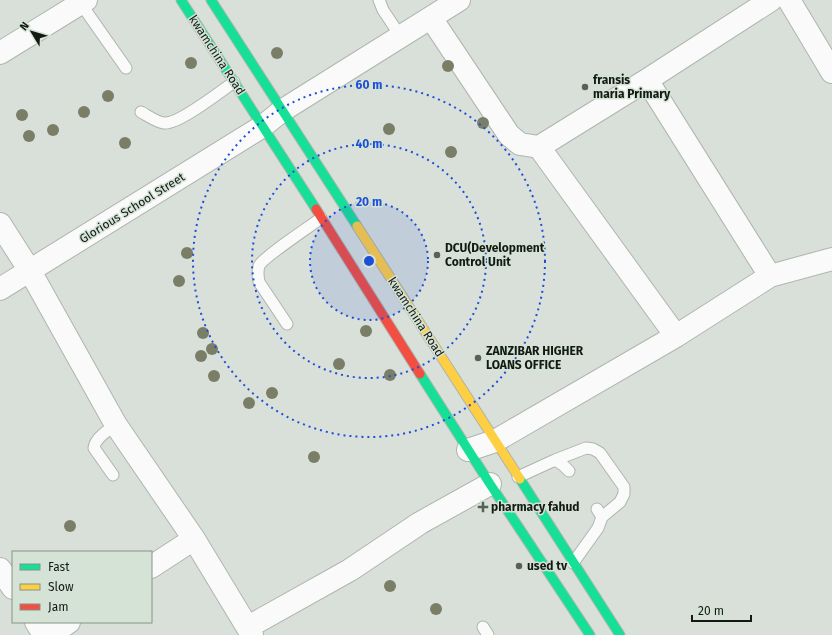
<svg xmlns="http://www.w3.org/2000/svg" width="832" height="635" font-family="'Fira Sans',sans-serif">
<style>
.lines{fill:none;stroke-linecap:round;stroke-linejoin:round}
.lane-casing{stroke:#afb5af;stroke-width:13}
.street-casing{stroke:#afb5af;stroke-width:24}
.fast-casing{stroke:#afb5af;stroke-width:11}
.slow-casing{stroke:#afb5af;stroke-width:11}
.jam-casing{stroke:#afb5af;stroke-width:11}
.lane{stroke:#f9faf9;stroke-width:11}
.street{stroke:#f9faf9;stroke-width:22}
.fast{stroke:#16e098;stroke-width:9}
.slow{stroke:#ffcf43;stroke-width:9}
.jam{stroke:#f24e42;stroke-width:9}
.tree{fill:#7b7e67}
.ring{fill:none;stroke:#1d4ed8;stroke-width:2;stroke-dasharray:2 4}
.poi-dot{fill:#595f59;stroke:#d5e3d6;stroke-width:1.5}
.labels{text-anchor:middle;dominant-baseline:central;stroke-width:3;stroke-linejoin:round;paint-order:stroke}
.street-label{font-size:12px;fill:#141914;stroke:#d5e3d6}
.poi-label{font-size:12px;font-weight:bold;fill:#141914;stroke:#d5e3d6;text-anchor:start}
.centre{fill:#1d4ed8;stroke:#d5e3d6;stroke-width:2}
.ring-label{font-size:12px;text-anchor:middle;font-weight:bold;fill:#1d4ed8;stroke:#d5e3d6;stroke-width:3;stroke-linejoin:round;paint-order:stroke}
</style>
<rect width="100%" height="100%" fill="#d8e0d9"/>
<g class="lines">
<defs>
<path id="lane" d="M 379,0 L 383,10 L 401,37
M 79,1 L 126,68
M 141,112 C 147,115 156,122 164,123 C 178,125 221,91 234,82
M 287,324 L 259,282 C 258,276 257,272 259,266 C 263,257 311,226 321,218
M 555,460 L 586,448 L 593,449 L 600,453 L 624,487 L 624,494 L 620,502 L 602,517
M 113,475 L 94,448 C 95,438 108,430 116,425
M 518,477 L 555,460 L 563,465 L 569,471
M 573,563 L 598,528 L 602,517 L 597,509
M 483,627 L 488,635"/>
<path id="street" d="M 789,0 L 832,72
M 431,18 L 509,135 L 520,144 L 539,147 L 647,80 L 771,0
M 0,53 L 86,0
M 647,80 L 770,276
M 539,147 L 676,336
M 0,224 L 30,271 L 116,425 L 194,539 L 252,635
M 0,289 L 263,126 L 283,110 L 459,0
M 468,450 L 495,441 L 676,336 L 770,276 L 832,259
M 151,567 L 194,539
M 0,569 L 13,588
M 36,622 L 44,635
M 248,627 L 350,570 L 420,523 L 490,484
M 50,635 L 69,622"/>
<path id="fast" d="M 181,0 L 316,209
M 211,0 L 357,226
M 420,374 L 490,484 L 590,635
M 520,479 L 620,635"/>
<path id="slow" d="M 357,226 L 520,479"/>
<path id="jam" d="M 316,209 L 420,374"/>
</defs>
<!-- lane casing -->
<use href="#lane" class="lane-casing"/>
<!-- street casing -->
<use href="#street" class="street-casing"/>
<!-- fast casing -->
<use href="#fast" class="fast-casing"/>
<!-- slow casing -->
<use href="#slow" class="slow-casing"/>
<!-- jam casing -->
<use href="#jam" class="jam-casing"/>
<!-- lane -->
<use href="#lane" class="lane"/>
<!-- street -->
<use href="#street" class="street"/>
<!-- fast -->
<use href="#fast" class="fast"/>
<!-- slow -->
<use href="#slow" class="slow"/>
<!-- jam -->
<use href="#jam" class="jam"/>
</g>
<!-- trees -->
<g class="tree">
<circle cx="277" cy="53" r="6"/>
<circle cx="191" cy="63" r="6"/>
<circle cx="448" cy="66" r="6"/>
<circle cx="108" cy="96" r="6"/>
<circle cx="84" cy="112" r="6"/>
<circle cx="22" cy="115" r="6"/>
<circle cx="483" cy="123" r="6"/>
<circle cx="389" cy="129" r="6"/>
<circle cx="53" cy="130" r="6"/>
<circle cx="29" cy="136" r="6"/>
<circle cx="125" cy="143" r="6"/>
<circle cx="451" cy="152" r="6"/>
<circle cx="187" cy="253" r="6"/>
<circle cx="179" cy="281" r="6"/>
<circle cx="366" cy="331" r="6"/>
<circle cx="203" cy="333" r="6"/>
<circle cx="212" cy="349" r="6"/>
<circle cx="201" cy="356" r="6"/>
<circle cx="339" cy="364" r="6"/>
<circle cx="390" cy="375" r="6"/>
<circle cx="214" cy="376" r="6"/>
<circle cx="272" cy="393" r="6"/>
<circle cx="249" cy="403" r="6"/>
<circle cx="314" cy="457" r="6"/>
<circle cx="70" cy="526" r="6"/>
<circle cx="390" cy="586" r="6"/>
<circle cx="436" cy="609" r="6"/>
</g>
<!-- distance rings -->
<circle cx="369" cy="261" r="59" fill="#1d4ed8" fill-opacity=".12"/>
<g class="ring">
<circle cx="369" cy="261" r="59"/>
<circle cx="369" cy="261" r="117"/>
<circle cx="369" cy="261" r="176"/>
</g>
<!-- markers -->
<g class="poi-dot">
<circle cx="585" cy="87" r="4"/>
<circle cx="437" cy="255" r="4"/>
<circle cx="478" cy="358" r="4"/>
<path d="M481 501h4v4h4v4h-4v4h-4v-4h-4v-4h4z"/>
<circle cx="519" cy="566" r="4"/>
</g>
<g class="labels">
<!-- street labels -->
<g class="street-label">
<text transform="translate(217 55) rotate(57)">kwamchina Road</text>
<text transform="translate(132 208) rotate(-32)">Glorious School Street</text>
<text transform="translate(416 317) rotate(57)">kwamchina Road</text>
</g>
<!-- poi labels -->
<g class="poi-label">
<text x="593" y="80">fransis<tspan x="593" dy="14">maria Primary</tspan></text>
<text x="445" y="248">DCU(Development<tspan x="445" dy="14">Control Unit</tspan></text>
<text x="486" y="351">ZANZIBAR HIGHER<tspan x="486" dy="14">LOANS OFFICE</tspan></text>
<text x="491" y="507">pharmacy fahud</text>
<text x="527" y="566">used tv</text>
</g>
</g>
<circle cx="369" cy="261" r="6" class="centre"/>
<g class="ring-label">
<text x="369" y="89">60 m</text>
<text x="369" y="148">40 m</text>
<text x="369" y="206">20 m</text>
</g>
<!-- legend -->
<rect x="12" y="551" width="140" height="72" fill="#d5e3d6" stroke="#889288"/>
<rect x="20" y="564" width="20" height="6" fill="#16e098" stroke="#889288"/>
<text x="48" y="571" font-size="12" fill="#141914">Fast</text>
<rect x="20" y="584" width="20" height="6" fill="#ffcf43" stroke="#889288"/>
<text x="48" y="591" font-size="12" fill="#141914">Slow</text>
<rect x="20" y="604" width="20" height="6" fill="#f24e42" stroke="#889288"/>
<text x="48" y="611" font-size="12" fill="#141914">Jam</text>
<!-- north arrow -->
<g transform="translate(32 32) rotate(308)" stroke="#d5e3d6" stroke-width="3" paint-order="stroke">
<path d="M0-3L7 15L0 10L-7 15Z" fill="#141914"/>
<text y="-6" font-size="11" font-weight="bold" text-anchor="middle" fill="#141914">N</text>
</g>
<!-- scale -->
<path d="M692 615v6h59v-6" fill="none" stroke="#141914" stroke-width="2"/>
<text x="698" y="615" font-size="12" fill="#141914" stroke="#d5e3d6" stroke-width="3" paint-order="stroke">20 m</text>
</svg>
